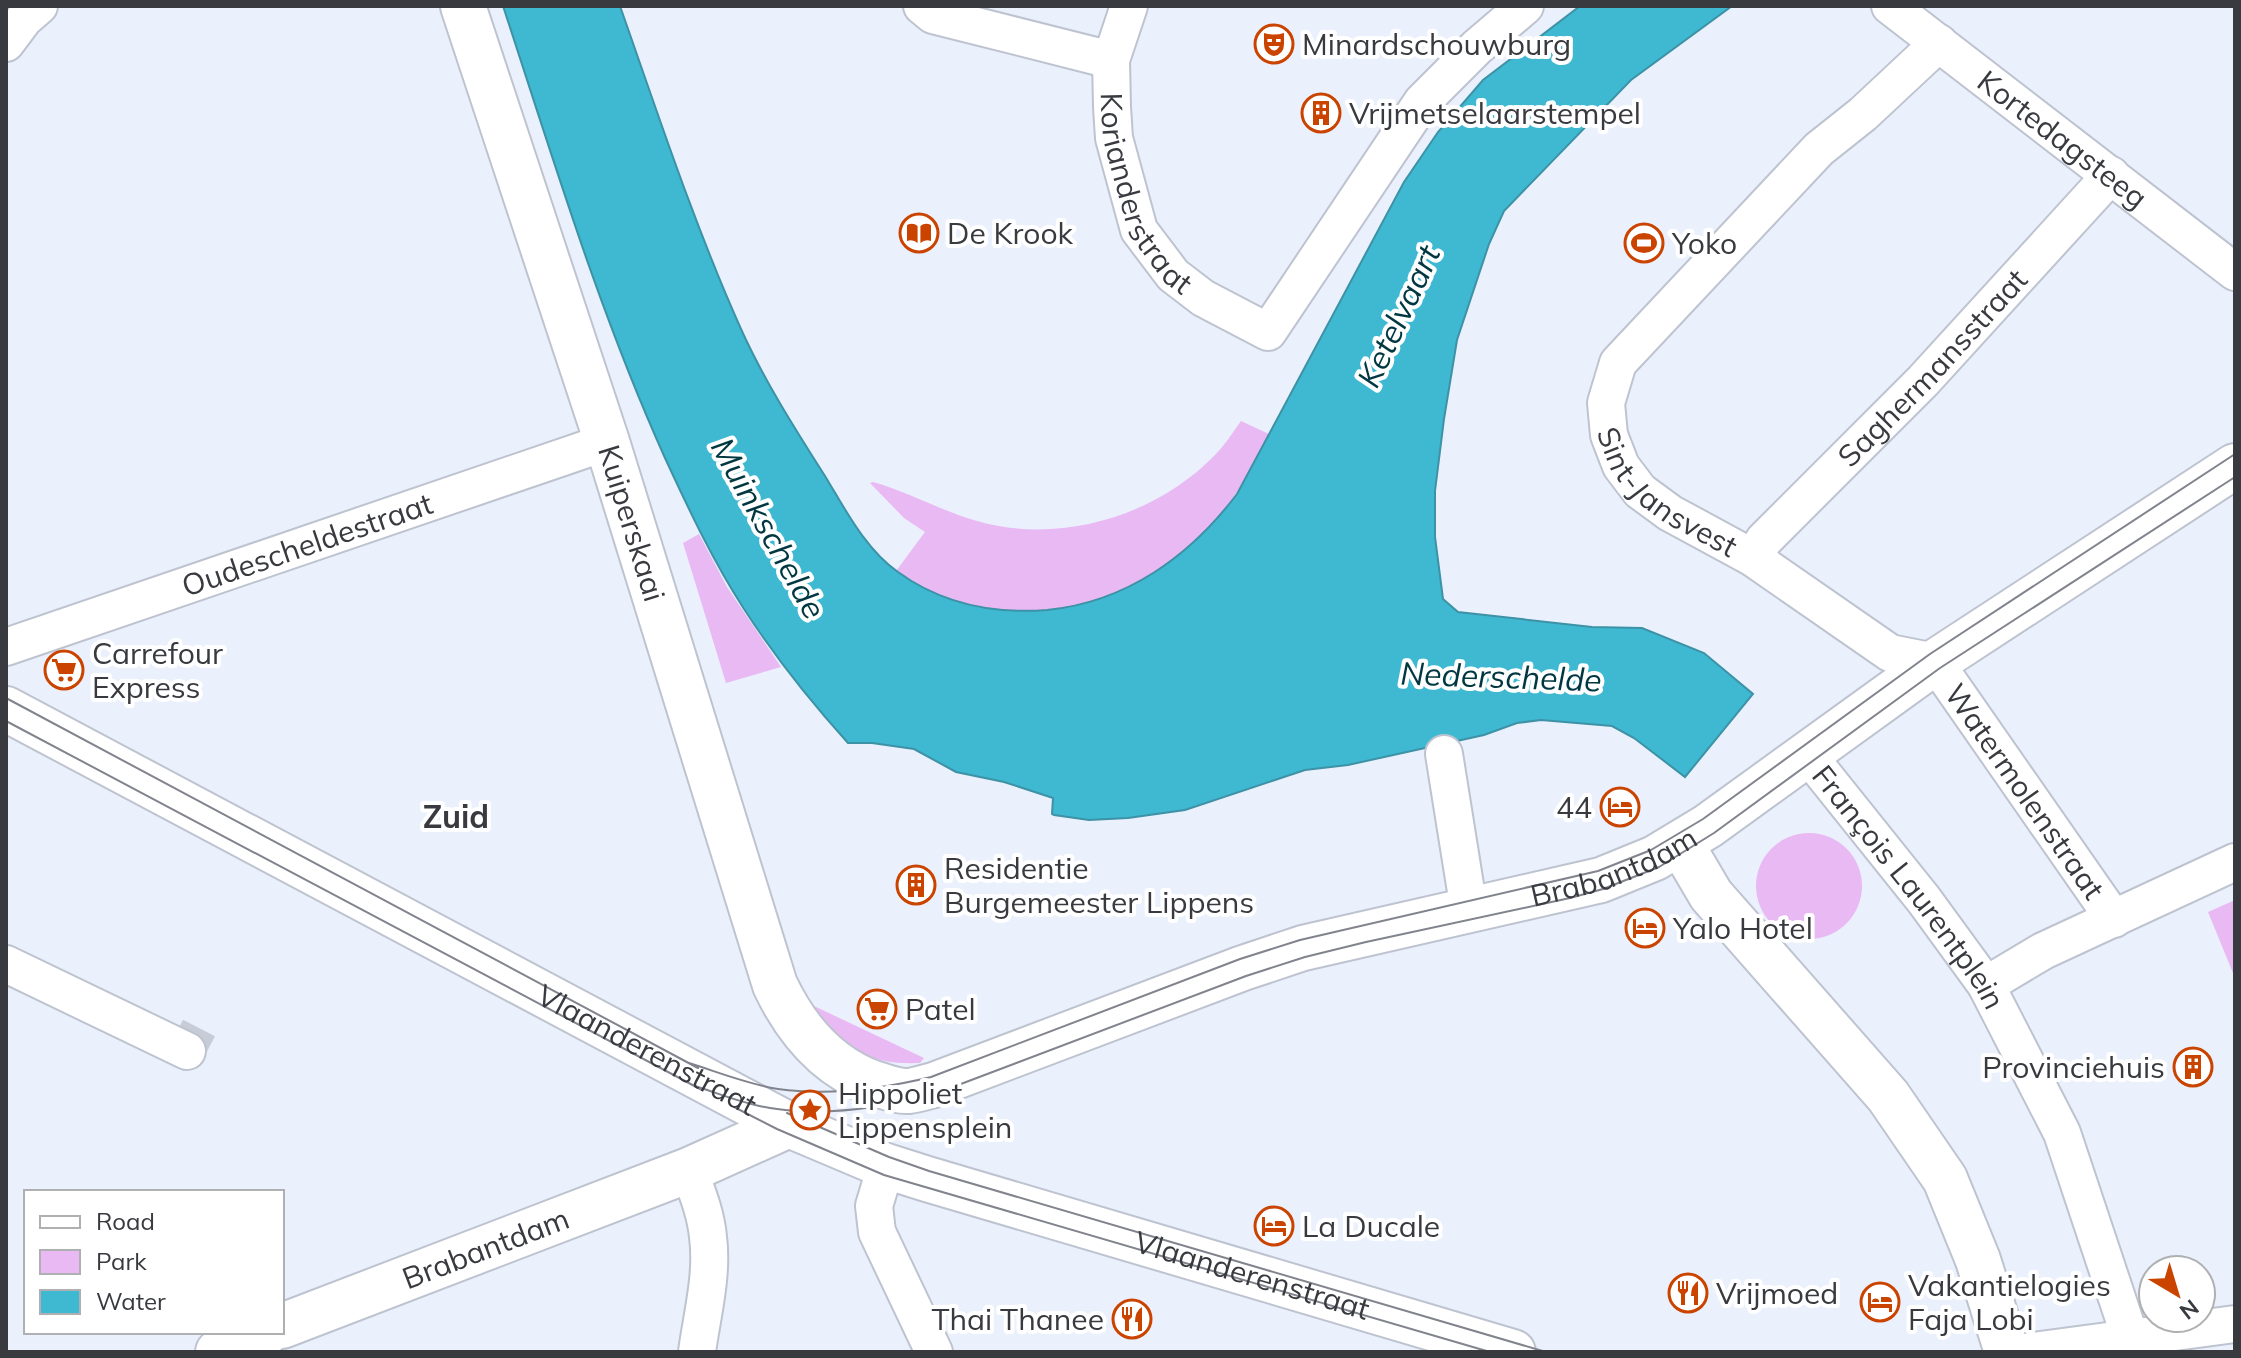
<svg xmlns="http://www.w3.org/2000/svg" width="2241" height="1358" font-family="Mulish,sans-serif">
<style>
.green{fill:#e9b9f3}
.water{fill:#3fb8d1;stroke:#3d92a5;stroke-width:2}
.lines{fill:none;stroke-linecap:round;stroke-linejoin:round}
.minor-tunnel{stroke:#c7ccd7;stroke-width:36;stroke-dasharray:36 18;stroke-linecap:butt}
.minor-casing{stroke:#bec3d0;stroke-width:40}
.tertiary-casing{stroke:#bec3d0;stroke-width:48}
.minor{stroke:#fff;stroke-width:36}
.tertiary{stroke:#fff;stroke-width:44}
.tram{stroke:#81848d;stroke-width:2}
.labels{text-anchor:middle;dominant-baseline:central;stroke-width:8;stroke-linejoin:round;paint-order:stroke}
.poi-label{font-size:30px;fill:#383a3f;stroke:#fff;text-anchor:start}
.street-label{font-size:30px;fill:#383a3f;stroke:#fff}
.water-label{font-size:32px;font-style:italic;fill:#003741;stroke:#fff}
.neighbourhood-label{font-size:32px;font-weight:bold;fill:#383a3f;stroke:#fff}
</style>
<rect width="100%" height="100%" fill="#ebf0fd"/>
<!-- green -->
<path class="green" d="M 1241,421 L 1269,434 C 1254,462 1240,492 1219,517 C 1163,584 1067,627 979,608 C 949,602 922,586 896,571 L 925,532 L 904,518 L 870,483 L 873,482 C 909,492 941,511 977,521 C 1060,545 1156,516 1215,455 C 1225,445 1233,432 1241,421 Z
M 699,534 L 727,587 L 781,667 L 726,683 L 683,543 Z
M1756 886a53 53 0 1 1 106 0a53 53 0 1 1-106 0Z
M 2235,900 L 2235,978 L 2208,912 Z
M 814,1006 L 924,1058 L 920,1063 C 862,1065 849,1047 808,1012 Z"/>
<!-- water -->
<path class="water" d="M 503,6 L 620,6 C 658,114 694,224 741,329 C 764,380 795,429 825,476 C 845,509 866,550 898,572 C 942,604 994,614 1047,610 C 1127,602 1190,556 1237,494 L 1404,182 L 1438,132 L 1483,80 L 1580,6 L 1732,6 L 1631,80 L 1504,211 L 1489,244 L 1457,340 L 1444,419 L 1435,491 L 1435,537 L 1443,599 L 1458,612 L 1592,627 L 1642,628 L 1704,653 L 1753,694 L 1685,777 L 1634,738 L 1612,726 L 1541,720 L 1517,723 L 1484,735 L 1348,765 L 1305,770 L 1185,810 L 1128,818 L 1089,820 L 1054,815 L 1052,814 L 1053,798 L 1004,782 L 956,772 L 914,749 L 872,743 L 848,743 C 810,701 775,657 744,609 C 713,561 689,510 665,458 C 599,312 553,158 503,6 Z"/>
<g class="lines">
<!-- minor-tunnel -->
<path class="minor-tunnel" d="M 199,1028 L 187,1051 L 209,1068"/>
<defs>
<g id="minor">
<path d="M 922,6 L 933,15 L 1111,60"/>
<path id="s1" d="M 1129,6 L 1111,60 L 1112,107 L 1114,138 L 1139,230 L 1173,275 L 1203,298 L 1268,332 L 1422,102 L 1477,47 L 1525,6"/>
<path id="s2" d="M 1890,6 L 2235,272"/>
<path d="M 6,43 L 24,19 L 39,6"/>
<path id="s3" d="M 1939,43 L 1863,114 L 1819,149 L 1618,363 L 1606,403 L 1609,435 L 1621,466 L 1640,491 L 1670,513 L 1753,558 L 1890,653 L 1935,662 L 2114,919"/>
<path id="s4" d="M 1753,558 L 1764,540 L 1923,381 L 2111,175"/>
<path id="s5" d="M 6,647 L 607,442"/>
<path d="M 1444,754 L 1469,910"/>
<path id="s6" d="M 1807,754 L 1924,900 L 1986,985 L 2062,1133 L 2130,1337"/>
<path d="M 6,964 L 187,1051"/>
<path d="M 1986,985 L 2043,951 L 2235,862"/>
<path d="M 886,1166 L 874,1206 L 877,1232 L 934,1352"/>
<path d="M 689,1170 C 697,1192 706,1214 708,1237 C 713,1275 702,1315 697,1352"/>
<path d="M 2025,1352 L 2235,1324"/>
</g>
<g id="tertiary">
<path id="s7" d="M 463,6 L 607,442 L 775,985 C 796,1029 826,1066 873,1083 C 884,1086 898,1092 909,1091 C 917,1090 926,1087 934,1085 L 1243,968 L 1303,948 L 1601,880 L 1655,858 L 1708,826 L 1935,662 L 2235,466"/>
<path id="s8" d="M 6,709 L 789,1125 L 886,1166 L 927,1179 L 1513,1352"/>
<path d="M 1681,844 L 1711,895 L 1888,1096 L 1945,1179 L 1978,1260 L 2007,1352"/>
<path id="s9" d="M 282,1326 L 689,1170 L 789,1125"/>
<path d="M 218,1352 L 267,1332"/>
</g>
</defs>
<!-- minor casing -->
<use href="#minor" class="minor-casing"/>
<!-- tertiary casing -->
<use href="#tertiary" class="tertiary-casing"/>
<!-- minor -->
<use href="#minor" class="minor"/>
<!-- tertiary -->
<use href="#tertiary" class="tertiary"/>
<!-- tram -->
<path class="tram" d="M 6,698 L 698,1068
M 6,721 L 702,1090
M 689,1063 C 718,1072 747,1084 778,1089 C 828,1096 882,1089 931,1077 L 1240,959 L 1300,940 L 1598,871 L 1651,850 L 1703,819 L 1930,654 L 2235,454
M 692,1085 C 718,1093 743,1104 770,1108 C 825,1117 883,1108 937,1093 L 1246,976 L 1305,957 L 1366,942 L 1570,898 L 1603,889 L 1659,867 L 1714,833 L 1940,668 L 2235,477
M 734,1107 L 777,1129 L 884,1175 L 1490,1352
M 787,1113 L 889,1157 L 929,1171 L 1546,1352"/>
</g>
<!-- icons -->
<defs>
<symbol id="theatre-ring" viewBox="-11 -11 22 22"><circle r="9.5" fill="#fff" stroke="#ca4400" stroke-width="1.5"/><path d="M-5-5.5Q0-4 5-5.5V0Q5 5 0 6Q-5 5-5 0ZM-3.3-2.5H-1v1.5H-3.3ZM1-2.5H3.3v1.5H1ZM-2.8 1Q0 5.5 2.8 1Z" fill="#ca4400"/></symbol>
<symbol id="building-ring" viewBox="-11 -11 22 22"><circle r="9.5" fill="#fff" stroke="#ca4400" stroke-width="1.5"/><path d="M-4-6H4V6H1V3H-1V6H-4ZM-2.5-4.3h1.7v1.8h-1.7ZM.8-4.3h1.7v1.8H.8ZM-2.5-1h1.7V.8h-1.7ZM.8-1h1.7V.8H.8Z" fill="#ca4400"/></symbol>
<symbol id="library-ring" viewBox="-11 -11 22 22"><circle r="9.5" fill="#fff" stroke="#ca4400" stroke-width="1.5"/><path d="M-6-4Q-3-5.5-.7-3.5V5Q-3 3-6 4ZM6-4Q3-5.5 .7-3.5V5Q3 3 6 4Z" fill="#ca4400"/></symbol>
<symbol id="stadium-ring" viewBox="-11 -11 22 22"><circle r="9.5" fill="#fff" stroke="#ca4400" stroke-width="1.5"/><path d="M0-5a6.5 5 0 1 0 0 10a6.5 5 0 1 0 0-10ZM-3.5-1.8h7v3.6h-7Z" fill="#ca4400"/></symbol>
<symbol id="supermarket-ring" viewBox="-11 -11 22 22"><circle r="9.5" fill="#fff" stroke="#ca4400" stroke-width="1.5"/><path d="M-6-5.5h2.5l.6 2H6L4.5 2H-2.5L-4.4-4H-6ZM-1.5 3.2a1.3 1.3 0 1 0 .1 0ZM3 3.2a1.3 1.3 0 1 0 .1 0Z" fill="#ca4400"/></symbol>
<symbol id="hotel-ring" viewBox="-11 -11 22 22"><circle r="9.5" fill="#fff" stroke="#ca4400" stroke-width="1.5"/><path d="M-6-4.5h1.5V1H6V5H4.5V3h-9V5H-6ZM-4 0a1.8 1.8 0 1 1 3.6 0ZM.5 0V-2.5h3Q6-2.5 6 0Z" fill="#ca4400"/></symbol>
<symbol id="sight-ring" viewBox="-11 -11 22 22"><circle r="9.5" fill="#fff" stroke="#ca4400" stroke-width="1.5"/><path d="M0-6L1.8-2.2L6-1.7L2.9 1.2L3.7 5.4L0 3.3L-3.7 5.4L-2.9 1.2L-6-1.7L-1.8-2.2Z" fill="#ca4400"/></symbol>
<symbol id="restaurant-ring" viewBox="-11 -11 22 22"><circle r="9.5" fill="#fff" stroke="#ca4400" stroke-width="1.5"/><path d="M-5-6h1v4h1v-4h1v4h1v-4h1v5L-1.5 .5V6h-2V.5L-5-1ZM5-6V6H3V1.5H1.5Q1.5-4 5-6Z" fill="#ca4400"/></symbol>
</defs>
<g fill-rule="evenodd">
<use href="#theatre-ring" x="1252" y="22" width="44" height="44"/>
<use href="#building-ring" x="1299" y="91" width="44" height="44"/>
<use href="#library-ring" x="897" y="211" width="44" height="44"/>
<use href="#stadium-ring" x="1622" y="221" width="44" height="44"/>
<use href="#supermarket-ring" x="42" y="648" width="44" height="44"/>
<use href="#hotel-ring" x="1598" y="785" width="44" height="44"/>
<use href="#building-ring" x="894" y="863" width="44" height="44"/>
<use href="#hotel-ring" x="1623" y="906" width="44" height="44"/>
<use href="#supermarket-ring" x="855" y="987" width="44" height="44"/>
<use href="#building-ring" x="2171" y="1045" width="44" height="44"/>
<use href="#sight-ring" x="788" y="1088" width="44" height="44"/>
<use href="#hotel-ring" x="1252" y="1204" width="44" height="44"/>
<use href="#restaurant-ring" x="1666" y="1271" width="44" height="44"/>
<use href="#hotel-ring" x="1858" y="1280" width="44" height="44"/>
<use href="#restaurant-ring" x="1110" y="1297" width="44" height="44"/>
</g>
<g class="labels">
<!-- poi labels -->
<g class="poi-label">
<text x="1302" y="44">Minardschouwburg</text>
<text x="1349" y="113">Vrijmetselaarstempel</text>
<text x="947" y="233">De Krook</text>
<text x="1672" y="243">Yoko</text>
<text x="92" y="653">Carrefour<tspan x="92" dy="34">Express</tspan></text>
<text x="1592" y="807" text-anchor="end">44</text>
<text x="944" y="868">Residentie<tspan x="944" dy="34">Burgemeester Lippens</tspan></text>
<text x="1673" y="928">Yalo Hotel</text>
<text x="905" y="1009">Patel</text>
<text x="2165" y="1067" text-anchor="end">Provinciehuis</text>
<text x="838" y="1093">Hippoliet<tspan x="838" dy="34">Lippensplein</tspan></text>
<text x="1302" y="1226">La Ducale</text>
<text x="1908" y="1285">Vakantielogies<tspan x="1908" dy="34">Faja Lobi</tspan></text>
<text x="1716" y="1293">Vrijmoed</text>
<text x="1104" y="1319" text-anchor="end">Thai Thanee</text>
</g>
<!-- street labels -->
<g class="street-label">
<text stroke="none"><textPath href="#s2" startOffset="218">Kortedagsteeg</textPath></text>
<text stroke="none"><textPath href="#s1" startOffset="198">Korianderstraat</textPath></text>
<text stroke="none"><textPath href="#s4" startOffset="262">Saghermansstraat</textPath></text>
<text stroke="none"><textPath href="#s3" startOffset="612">Sint-Jansvest</textPath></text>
<text stroke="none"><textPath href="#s7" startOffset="544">Kuiperskaai</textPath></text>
<text stroke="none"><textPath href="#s5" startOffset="318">Oudescheldestraat</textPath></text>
<text stroke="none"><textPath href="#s3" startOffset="1094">Watermolenstraat</textPath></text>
<text stroke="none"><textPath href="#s7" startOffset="1948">Brabantdam</textPath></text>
<text stroke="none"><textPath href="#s6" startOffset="168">François Laurentplein</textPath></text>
<text stroke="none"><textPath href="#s8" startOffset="726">Vlaanderenstraat</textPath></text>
<text stroke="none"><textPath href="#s9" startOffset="218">Brabantdam</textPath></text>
<text stroke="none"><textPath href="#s8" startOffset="1374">Vlaanderenstraat</textPath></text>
</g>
<!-- water labels -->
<g class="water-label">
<text transform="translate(1398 316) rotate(-65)">Ketelvaart</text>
<text transform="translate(769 528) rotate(61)">Muinkschelde</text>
<text transform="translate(1501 676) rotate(2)">Nederschelde</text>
</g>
<!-- neighbourhood labels -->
<g class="neighbourhood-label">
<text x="456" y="816">Zuid</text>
</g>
</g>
<!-- border -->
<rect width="2241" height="1358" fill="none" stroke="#383a3f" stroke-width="16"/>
<!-- legend -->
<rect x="24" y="1190" width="260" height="144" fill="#ffffff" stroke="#afb0b2" stroke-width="2"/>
<rect x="40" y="1216" width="40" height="12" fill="#ffffff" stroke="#afb0b2" stroke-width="2"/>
<text x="96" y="1230" font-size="24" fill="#383a3f">Road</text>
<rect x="40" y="1250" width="40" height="24" fill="#e9b9f3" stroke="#afb0b2" stroke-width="2"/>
<text x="96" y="1270" font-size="24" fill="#383a3f">Park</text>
<rect x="40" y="1290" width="40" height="24" fill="#3fb8d1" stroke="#afb0b2" stroke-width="2"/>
<text x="96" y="1310" font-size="24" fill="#383a3f">Water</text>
<!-- north arrow -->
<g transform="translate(2177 1294) rotate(142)"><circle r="38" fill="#ffffff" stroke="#afb0b2" stroke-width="2"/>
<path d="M0-6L14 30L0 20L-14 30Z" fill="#ca4400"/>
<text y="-12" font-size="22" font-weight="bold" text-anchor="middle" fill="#383a3f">N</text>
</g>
</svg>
